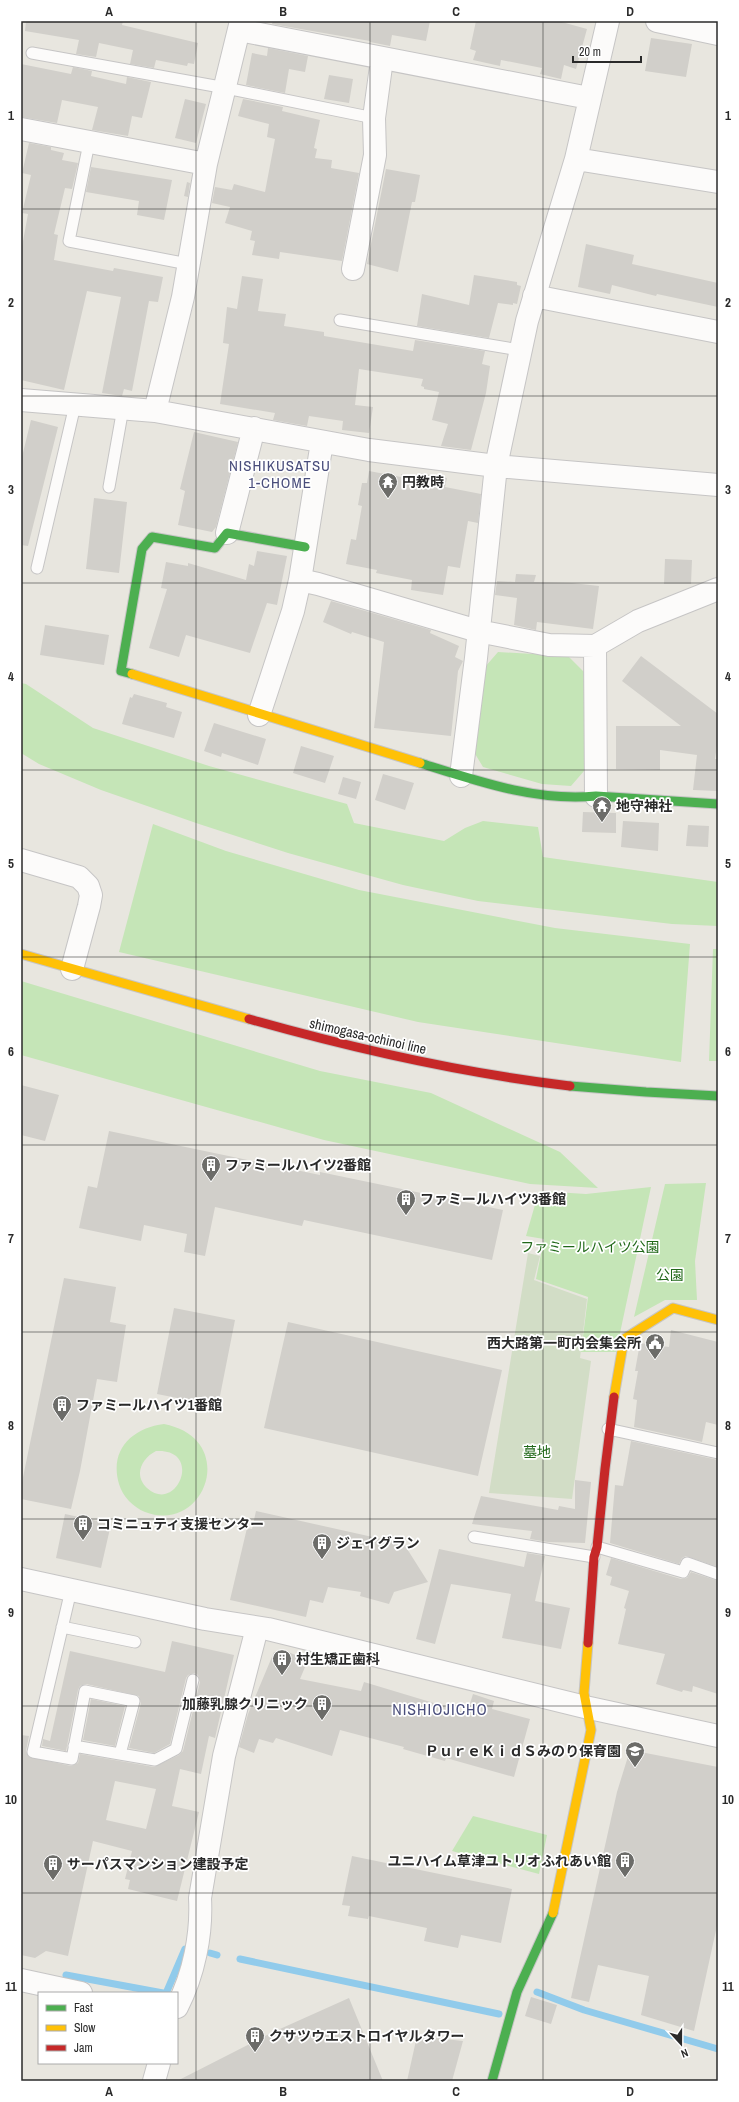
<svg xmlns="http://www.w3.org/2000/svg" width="739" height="2102" font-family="'Archivo Narrow','Noto Sans JP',sans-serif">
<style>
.green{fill:#c5e5b7;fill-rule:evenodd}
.cemetery{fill:#d2ddc6}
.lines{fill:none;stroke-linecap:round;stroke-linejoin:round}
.stream{stroke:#91cbeb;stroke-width:7}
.building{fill:#d1cfca;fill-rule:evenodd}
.lane-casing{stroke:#c6c5c5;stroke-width:13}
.street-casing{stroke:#c6c5c5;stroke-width:24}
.fast-casing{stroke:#c6c5c5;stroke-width:11}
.slow-casing{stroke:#c6c5c5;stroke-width:11}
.jam-casing{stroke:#c6c5c5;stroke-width:11}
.lane{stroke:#fcfbfa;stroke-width:11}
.street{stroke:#fcfbfa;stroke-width:22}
.fast{stroke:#4caf50;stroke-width:9}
.slow{stroke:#ffc107;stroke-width:9}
.jam{stroke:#c62828;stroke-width:9}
.grid{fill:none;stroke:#2a2a2a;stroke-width:1;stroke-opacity:0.55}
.labels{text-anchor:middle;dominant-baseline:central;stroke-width:3.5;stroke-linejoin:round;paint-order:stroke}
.poi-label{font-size:14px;font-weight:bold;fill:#2a2a2a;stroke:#fff;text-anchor:start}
.street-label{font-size:14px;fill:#2a2a2a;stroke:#fff}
.park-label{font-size:14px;fill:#216819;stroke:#fff}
.neighbourhood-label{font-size:15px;letter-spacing:1px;fill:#494d7b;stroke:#fff}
.quarter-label{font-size:16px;letter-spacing:1px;fill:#494d7b;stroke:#fff}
.neatline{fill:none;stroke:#2a2a2a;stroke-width:1.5}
.grid-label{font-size:13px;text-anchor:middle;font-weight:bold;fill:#2a2a2a}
</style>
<rect width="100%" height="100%" fill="#e8e6df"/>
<!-- green -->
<path class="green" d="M 498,652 L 568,656 L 585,673 L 584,771 L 571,786 L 542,784 L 483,767 L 474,752 L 485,667 Z
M 21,683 L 26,684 L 93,728 L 209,766 L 347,804 L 354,823 L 444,841 L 465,828 L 483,821 L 538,827 L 543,857 L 718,882 L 718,926 L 672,924 L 478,901 L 403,885 L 288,853 L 199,824 L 101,790 L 39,764 L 21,753 Z
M 153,824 L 226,851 L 359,890 L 555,928 L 690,944 L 681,1062 L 418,1022 L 119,952 Z
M 713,949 L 718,949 L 718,1061 L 709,1061 Z
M 21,981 L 320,1071 L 431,1093 L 560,1152 L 598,1188 L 530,1184 L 324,1140 L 21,1055 Z
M 706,1183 L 695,1261 L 697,1300 L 665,1300 L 634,1317 L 665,1184 Z
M 651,1187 L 616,1352 L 581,1352 L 588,1297 L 536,1279 L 544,1239 L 526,1236 L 539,1191 L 586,1194 Z
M 164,1424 C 240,1439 205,1535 145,1512 C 133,1507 123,1497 119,1484 C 109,1450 132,1428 164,1424 ZM 156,1451 C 204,1448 177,1515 147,1488 C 133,1475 142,1458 156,1451 Z
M 473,1816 L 547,1835 L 539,1874 L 452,1851 Z"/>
<!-- cemetery -->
<path class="cemetery" d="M 528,1253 L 540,1256 L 534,1280 L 587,1299 L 580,1358 L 591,1361 L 572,1499 L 489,1493 Z"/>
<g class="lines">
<!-- stream -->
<path class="stream" d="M 210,1953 L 217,1955
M 240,1959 L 499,2014
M 66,1975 L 163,1993
M 537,1992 L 584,2010 L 718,2049
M 165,1993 L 167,1991 L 185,1949 L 188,1949"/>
</g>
<!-- building -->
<path class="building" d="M 26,21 L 123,21 L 122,25 L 198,43 L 194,64 L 188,63 L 187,66 L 156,60 L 154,68 L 130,64 L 133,50 L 99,43 L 96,57 L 76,54 L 79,40 L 25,31 Z
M 273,21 L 430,21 L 426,41 L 392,35 L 390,46 L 370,42 L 370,41 L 312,31 L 312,29 L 312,31 L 272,24 Z
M 476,21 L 558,21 L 587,29 L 576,69 L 564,65 L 561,79 L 540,74 L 542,68 L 501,60 L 500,66 L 473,60 L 476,51 L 470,49 Z
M 651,38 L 692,44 L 686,77 L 645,71 Z
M 268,48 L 308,56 L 305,72 L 289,69 L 285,93 L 246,85 L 252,53 L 267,56 Z
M 21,64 L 71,74 L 73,67 L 92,71 L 91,76 L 126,84 L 127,77 L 151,82 L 142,118 L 132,116 L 128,136 L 92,130 L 98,107 L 62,100 L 57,123 L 21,117 Z
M 329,75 L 353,79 L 349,103 L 324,99 Z
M 185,99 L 206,104 L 196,143 L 175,138 Z
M 243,99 L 283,107 L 282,111 L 320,120 L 314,148 L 317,149 L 315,158 L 332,160 L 331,168 L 359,173 L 342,261 L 280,252 L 279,259 L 252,255 L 255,241 L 250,240 L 252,231 L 225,223 L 230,207 L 212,203 L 215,187 L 232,190 L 234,184 L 265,192 L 275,139 L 267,137 L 269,124 L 238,116 Z
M 29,143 L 51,147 L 51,150 L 64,153 L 62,160 L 78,163 L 72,189 L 65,188 L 54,234 L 58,235 L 54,260 L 113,271 L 114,268 L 163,277 L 158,302 L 149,301 L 132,391 L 124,389 L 122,396 L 102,393 L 121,297 L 87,291 L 64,390 L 21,380 L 21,252 L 28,214 L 22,213 L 31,175 L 22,173 Z
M 91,167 L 172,180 L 164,220 L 137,215 L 139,201 L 86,192 Z
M 386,169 L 420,175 L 415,202 L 412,202 L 398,272 L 367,264 Z
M 187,182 L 190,183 L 188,197 L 184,196 Z
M 586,244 L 634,255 L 632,264 L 718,283 L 718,307 L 657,294 L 656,296 L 612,285 L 610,294 L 578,287 Z
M 474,275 L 517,282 L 517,285 L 521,286 L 517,304 L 513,303 L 513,305 L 498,303 L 489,338 L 417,326 L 422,294 L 469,305 Z
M 242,276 L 263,279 L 258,311 L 286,314 L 284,326 L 324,332 L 324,336 L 413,351 L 415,340 L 485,351 L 482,364 L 490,366 L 486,393 L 471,450 L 441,446 L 448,424 L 432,420 L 439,392 L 424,389 L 424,387 L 421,386 L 423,379 L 359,369 L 355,405 L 373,407 L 369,433 L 342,430 L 343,421 L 309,416 L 307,426 L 273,420 L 275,413 L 220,404 L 229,344 L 223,343 L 227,307 L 237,309 Z
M 31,420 L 58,427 L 28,546 L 21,545 L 21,461 Z
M 194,432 L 238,442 L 216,527 L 212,532 L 178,525 L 185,491 L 180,489 Z
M 369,471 L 401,477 L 401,474 L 419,477 L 420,473 L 447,478 L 445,487 L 481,494 L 478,523 L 468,521 L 460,568 L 448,566 L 443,595 L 411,590 L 412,580 L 376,573 L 377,570 L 346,564 L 351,539 L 356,540 L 362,506 L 358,505 L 362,483 L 367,483 Z
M 94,498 L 127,502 L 119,573 L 86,569 Z
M 257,551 L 287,556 L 277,605 L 267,603 L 250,653 L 186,635 L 179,657 L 149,648 L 167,589 L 161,588 L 166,562 L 188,566 L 188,563 L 246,580 L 249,564 L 254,566 Z
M 665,559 L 692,560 L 691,584 L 664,584 Z
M 516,574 L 536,575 L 534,582 L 572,583 L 599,586 L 593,629 L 537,622 L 536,630 L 514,625 L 517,598 L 495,595 L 497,581 L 515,582 Z
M 331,601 L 431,630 L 430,633 L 459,646 L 455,657 L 463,661 L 458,671 L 451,736 L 374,728 L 384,642 L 352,632 L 351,634 L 323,622 Z
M 45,625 L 109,635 L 104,665 L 40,655 Z
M 641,656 L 718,714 L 718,738 L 715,759 L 717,759 L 716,772 L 718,773 L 718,791 L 693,790 L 697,755 L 660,750 L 660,770 L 616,769 L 616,726 L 681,726 L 622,681 Z
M 134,694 L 167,703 L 166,707 L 182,712 L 174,738 L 122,724 L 130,697 L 132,698 Z
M 214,723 L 266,739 L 258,765 L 222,753 L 221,757 L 204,751 Z
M 301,746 L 334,756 L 325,783 L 293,773 Z
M 383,774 L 414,783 L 405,810 L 375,800 Z
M 343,777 L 361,782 L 356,799 L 338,794 Z
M 583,812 L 616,813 L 616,833 L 582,832 Z
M 623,821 L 659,823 L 658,851 L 621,847 Z
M 688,825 L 709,826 L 708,847 L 686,846 Z
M 21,1085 L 59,1095 L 45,1141 L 21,1135 Z
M 109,1131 L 320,1175 L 320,1172 L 503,1210 L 492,1260 L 304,1220 L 302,1226 L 215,1207 L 205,1256 L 184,1252 L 187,1234 L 144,1225 L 141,1241 L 79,1228 L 88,1186 L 97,1188 Z
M 64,1278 L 116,1287 L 110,1322 L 126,1325 L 117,1382 L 97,1379 L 80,1471 L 71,1509 L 21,1499 L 21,1487 Z
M 174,1308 L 235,1320 L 218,1406 L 157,1394 Z
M 288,1322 L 502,1370 L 478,1476 L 264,1428 Z
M 671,1330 L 718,1342 L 718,1425 L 706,1422 L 702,1442 L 634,1427 L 637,1400 L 633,1399 L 638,1371 L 635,1371 L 640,1343 L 669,1347 Z
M 631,1441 L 718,1460 L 718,1567 L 686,1556 L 682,1558 L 679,1564 L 610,1543 L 615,1485 L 623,1486 Z
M 575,1480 L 591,1482 L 585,1543 L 548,1542 L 530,1539 L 532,1531 L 472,1524 L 481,1496 L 558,1510 L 559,1506 L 575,1509 Z
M 256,1511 L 404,1544 L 428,1582 L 394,1592 L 389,1604 L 360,1596 L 361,1592 L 328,1587 L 323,1603 L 310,1600 L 306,1617 L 230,1600 L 247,1528 L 252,1529 Z
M 65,1514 L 111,1524 L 101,1568 L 56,1558 Z
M 439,1549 L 524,1567 L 527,1553 L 545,1556 L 535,1601 L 570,1608 L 561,1649 L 502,1638 L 511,1594 L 451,1584 L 435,1644 L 416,1639 Z
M 611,1558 L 681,1579 L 687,1578 L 691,1572 L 718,1581 L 718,1694 L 693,1686 L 692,1692 L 683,1690 L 682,1692 L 656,1684 L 665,1654 L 618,1644 L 626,1609 L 624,1608 L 629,1591 L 610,1585 L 612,1577 L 606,1575 Z
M 172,1641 L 234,1655 L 215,1738 L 209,1736 L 201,1774 L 180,1769 L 172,1806 L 199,1812 L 177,1901 L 128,1889 L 130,1880 L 125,1879 L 132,1851 L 93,1841 L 68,1956 L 46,1951 L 35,1958 L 21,1955 L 21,1735 L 29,1736 L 26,1751 L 29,1757 L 71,1766 L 78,1763 L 80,1754 L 154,1767 L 179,1755 L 183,1751 L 200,1682 L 198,1675 L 194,1673 L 188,1675 L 186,1678 L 170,1744 L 154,1753 L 129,1748 L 141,1703 L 139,1696 L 86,1684 L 80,1686 L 78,1690 L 66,1751 L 42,1746 L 43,1739 L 50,1741 L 70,1651 L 165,1672 ZM 115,1781 L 156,1789 L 146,1829 L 106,1820 Z
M 283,1650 L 308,1660 L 300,1679 L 361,1691 L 364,1682 L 467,1713 L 473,1694 L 494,1701 L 492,1709 L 530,1719 L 514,1777 L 446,1758 L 445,1761 L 403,1749 L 404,1747 L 340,1730 L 332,1756 L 276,1738 L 273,1743 L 259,1739 L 254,1753 L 239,1747 L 248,1714 L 274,1652 L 281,1654 Z
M 91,1699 L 125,1706 L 115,1746 L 83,1740 Z
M 630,1750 L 718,1767 L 718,1921 L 694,2031 L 641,2015 L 649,1976 L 598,1965 L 589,2002 L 571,1998 L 617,1792 Z
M 352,1856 L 512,1889 L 501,1943 L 461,1935 L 458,1948 L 424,1941 L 427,1928 L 369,1916 L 368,1919 L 348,1916 L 350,1906 L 342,1905 Z
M 531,1997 L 557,2005 L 551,2024 L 525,2016 Z
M 349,1998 L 383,2081 L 177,2081 L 271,2033 Z
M 417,2036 L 463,2041 L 452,2081 L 407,2081 Z"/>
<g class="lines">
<defs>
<path id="lane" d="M 32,53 L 226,88 L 374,118
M 89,143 L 69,241 L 188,264
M 340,320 L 520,350
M 109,487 L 123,408
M 37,568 L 75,405
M 608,1429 L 718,1453
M 474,1537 L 594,1557
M 597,1547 L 683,1572 L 687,1563 L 718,1574
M 71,1590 L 33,1752 L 72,1759 L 85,1691 L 134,1701 L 120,1754 L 155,1760 L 176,1749 L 193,1680
M 62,1627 L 135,1642
M 74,1746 L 120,1754"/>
<path id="street" d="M 657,21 L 718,34
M 239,30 L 589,98
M 21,129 L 206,164
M 576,159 L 718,182
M 353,269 L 375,155 L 374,118 L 382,59
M 534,296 L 718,332
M 21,400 L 155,411 L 369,450 L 496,466 L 718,485
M 155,411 L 183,297 L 206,164 L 241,21
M 227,533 L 254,428
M 300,580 L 318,584 L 478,631 L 549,645 L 595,646 L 638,621 L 718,589
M 595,646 L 596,796
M 259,715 L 293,611 L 300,580 L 322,442
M 461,776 L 476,658 L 496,466 L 527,321 L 576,159 L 608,21
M 21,860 L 79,877 L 88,886 L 91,895 L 89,906 L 72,969
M 21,1579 L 205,1619 L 268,1629 L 585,1707 L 718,1736
M 21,1980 L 81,1993
M 177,2007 C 194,1974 202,1934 200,1898 L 224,1756 L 257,1628
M 154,2081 L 159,2063"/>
<path id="fast" d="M 132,674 L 121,671 L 142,549 L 152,537 L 215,548 L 227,533 L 305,547
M 420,763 C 477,781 537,802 596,796 L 718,804
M 570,1086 L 646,1092 L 718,1096
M 492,2081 L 517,1992 L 553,1913"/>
<path id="slow" d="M 132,674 L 420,763
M 21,954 L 249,1019
M 614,1397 L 624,1339 L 673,1308 L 718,1320
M 553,1913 L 591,1730 L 584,1693 L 588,1643"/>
<path id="jam" d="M 249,1019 C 355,1049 461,1073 570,1086
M 588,1643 L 594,1557 L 597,1547 L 605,1469 L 614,1397"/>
</defs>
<!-- lane casing -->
<use href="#lane" class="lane-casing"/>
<!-- street casing -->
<use href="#street" class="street-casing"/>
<!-- fast casing -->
<use href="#fast" class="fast-casing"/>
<!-- slow casing -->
<use href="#slow" class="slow-casing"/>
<!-- jam casing -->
<use href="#jam" class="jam-casing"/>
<!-- lane -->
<use href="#lane" class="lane"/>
<!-- street -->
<use href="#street" class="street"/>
<!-- fast -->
<use href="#fast" class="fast"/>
<!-- slow -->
<use href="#slow" class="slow"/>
<!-- jam -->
<use href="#jam" class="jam"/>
</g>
<!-- grid -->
<path class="grid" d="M 196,21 L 196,2081M 370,21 L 370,2081M 543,21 L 543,2081M 21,209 L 718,209M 21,396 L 718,396M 21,583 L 718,583M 21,770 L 718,770M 21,957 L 718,957M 21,1145 L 718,1145M 21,1332 L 718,1332M 21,1519 L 718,1519M 21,1706 L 718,1706M 21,1893 L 718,1893"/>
<!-- icons -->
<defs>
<symbol id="temple-pin" viewBox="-11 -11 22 30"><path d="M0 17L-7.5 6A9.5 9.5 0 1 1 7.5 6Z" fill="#6c6c69" stroke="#fff"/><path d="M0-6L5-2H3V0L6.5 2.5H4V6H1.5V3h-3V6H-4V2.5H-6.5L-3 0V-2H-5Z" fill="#fff"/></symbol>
<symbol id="building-pin" viewBox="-11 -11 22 30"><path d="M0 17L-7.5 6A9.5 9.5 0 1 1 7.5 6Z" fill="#6c6c69" stroke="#fff"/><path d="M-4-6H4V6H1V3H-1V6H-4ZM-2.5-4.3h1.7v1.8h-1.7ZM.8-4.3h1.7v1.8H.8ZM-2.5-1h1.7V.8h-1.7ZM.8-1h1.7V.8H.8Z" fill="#fff"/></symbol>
<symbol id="civic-pin" viewBox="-11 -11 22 30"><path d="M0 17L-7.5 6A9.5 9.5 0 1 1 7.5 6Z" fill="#6c6c69" stroke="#fff"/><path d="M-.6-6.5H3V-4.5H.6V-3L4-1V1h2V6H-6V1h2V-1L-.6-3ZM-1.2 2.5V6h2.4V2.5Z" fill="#fff"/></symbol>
<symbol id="school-pin" viewBox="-11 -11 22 30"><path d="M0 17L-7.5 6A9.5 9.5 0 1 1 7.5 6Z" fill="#6c6c69" stroke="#fff"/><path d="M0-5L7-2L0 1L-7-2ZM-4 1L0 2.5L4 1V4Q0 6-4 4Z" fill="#fff"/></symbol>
</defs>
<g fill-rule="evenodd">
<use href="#temple-pin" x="377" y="471" width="22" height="30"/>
<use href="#temple-pin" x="591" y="795" width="22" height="30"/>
<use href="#building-pin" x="200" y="1154" width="22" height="30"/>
<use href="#building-pin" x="395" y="1188" width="22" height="30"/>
<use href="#civic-pin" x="644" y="1332" width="22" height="30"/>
<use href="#building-pin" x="51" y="1394" width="22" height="30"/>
<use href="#building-pin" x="72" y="1513" width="22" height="30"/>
<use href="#building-pin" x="311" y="1532" width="22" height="30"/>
<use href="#building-pin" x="271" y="1648" width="22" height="30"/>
<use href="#building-pin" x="311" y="1693" width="22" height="30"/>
<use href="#school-pin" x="624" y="1740" width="22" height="30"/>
<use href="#building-pin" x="614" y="1850" width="22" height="30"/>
<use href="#building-pin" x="42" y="1853" width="22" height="30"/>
<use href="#building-pin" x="244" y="2025" width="22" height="30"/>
</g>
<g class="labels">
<!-- poi labels -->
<g class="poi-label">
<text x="402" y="482">円教時</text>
<text x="616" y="806">地守神社</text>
<text x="225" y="1165">ファミールハイツ2番館</text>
<text x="420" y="1199">ファミールハイツ3番館</text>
<text x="641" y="1343" text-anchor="end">西大路第一町内会集会所</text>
<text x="76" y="1405">ファミールハイツ1番館</text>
<text x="97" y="1524">コミニュティ支援センター</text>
<text x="336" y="1543">ジェイグラン</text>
<text x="296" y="1659">村生矯正歯科</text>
<text x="308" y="1704" text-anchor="end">加藤乳腺クリニック</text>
<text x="621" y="1751" text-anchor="end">ＰｕｒｅＫｉｄＳみのり保育園</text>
<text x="611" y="1861" text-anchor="end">ユニハイム草津ユトリオふれあい館</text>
<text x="67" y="1864">サーパスマンション建設予定</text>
<text x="269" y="2036">クサツウエストロイヤルタワー</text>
</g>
<!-- street labels -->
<g class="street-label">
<text transform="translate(368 1036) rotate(13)">shimogasa-ochinoi line</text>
</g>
<!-- park labels -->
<g class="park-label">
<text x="590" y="1247">ファミールハイツ公園</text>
<text x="670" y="1275">公園</text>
<text x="537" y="1452">墓地</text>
</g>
<!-- neighbourhood labels -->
<g class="neighbourhood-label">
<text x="280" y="465">NISHIKUSATSU<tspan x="280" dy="17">1-CHOME</tspan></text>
</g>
<!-- quarter labels -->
<g class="quarter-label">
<text x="440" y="1709">NISHIOJICHO</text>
</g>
</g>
<!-- border -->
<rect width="739" height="2102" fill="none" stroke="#ffffff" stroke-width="44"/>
<!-- legend -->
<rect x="38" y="1992" width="140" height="72" fill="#ffffff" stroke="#aaaaaa"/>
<rect x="46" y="2005" width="20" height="6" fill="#4caf50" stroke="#aaaaaa"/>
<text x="74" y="2012" font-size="12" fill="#2a2a2a">Fast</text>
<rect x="46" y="2025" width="20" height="6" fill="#ffc107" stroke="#aaaaaa"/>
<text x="74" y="2032" font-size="12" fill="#2a2a2a">Slow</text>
<rect x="46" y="2045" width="20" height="6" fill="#c62828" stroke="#aaaaaa"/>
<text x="74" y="2052" font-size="12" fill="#2a2a2a">Jam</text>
<!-- north arrow -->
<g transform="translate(681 2044) rotate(159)" stroke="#ffffff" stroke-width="3" paint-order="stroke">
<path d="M0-3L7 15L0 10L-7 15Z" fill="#2a2a2a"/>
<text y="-6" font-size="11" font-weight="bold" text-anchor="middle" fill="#2a2a2a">N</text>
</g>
<!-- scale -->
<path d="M573 56v6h68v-6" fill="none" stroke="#2a2a2a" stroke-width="2"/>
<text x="579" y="56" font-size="12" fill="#2a2a2a" stroke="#ffffff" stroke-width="3" paint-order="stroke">20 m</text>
<rect x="22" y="22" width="695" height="2058" class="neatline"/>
<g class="grid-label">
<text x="109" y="16">A</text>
<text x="283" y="16">B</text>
<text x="456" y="16">C</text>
<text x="630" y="16">D</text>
<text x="11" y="120">1</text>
<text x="728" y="120">1</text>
<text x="11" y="307">2</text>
<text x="728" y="307">2</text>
<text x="11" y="494">3</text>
<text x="728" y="494">3</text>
<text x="11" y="681">4</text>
<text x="728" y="681">4</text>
<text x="11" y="868">5</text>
<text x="728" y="868">5</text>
<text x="11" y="1056">6</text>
<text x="728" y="1056">6</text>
<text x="11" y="1243">7</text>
<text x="728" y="1243">7</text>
<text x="11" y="1430">8</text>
<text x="728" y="1430">8</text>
<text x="11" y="1617">9</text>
<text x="728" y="1617">9</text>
<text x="11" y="1804">10</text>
<text x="728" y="1804">10</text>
<text x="11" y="1991">11</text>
<text x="728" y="1991">11</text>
<text x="109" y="2096">A</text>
<text x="283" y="2096">B</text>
<text x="456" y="2096">C</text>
<text x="630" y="2096">D</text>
</g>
</svg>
